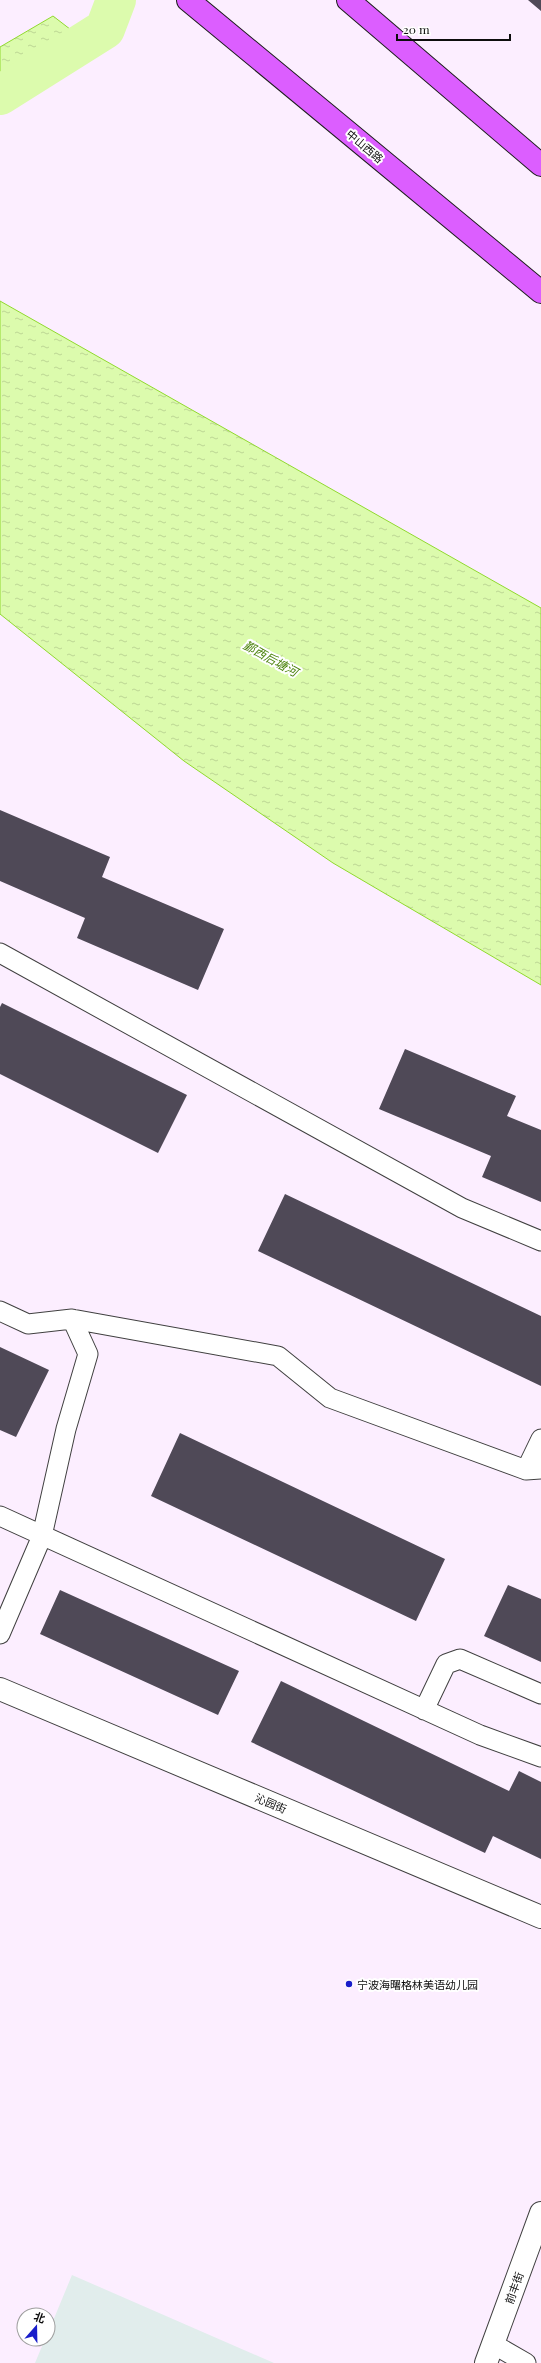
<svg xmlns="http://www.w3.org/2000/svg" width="541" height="2363" font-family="'Playfair Display','Noto Sans SC',serif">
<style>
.industrial{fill:#e1edec}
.water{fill:url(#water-ripples);stroke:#90d92e}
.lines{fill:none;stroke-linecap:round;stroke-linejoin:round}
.canal{stroke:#dcfbad;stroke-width:40}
.building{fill:#4f4957}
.service-casing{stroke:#404040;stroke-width:21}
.minor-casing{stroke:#404040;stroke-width:24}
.primary-casing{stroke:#1e1e1e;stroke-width:24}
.service{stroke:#fff;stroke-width:19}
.minor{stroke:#fff;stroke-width:22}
.primary{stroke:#dc5eff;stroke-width:22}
.poi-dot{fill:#191dca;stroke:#fff;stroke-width:1.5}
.labels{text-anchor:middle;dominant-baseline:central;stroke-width:4;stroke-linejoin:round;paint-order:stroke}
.street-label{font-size:11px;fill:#0d0d0d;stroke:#fff}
.poi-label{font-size:11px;fill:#0d0d0d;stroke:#fff;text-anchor:start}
.water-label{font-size:12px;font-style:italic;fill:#4c840d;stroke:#fff}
</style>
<defs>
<pattern id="water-ripples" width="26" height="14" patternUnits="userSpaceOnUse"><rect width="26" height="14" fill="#dcfbad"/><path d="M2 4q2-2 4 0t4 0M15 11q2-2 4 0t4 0" fill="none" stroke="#bcd694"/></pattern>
</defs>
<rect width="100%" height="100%" fill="#fceeff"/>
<!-- industrial -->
<path class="industrial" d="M 72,2275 L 274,2363 L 35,2363 L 45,2339 L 48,2339 L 48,2333 Z"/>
<!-- water -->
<path class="water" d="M 53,16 L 101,53 L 54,75 L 0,106 L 0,47 Z
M 0,301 L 541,608 L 541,985 L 333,863 L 184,761 L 0,614 Z"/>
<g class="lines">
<!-- canal -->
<path class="canal" d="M 0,95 L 105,29 L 116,0"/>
</g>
<!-- building -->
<path class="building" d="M 528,0 L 541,0 L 541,11 Z
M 0,810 L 110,857 L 102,877 L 224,929 L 198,990 L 77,938 L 85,918 L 0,881 Z
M 2,1003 L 187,1095 L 158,1153 L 0,1074 L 0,1007 Z
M 405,1049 L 516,1096 L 507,1116 L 541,1130 L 541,1202 L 482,1177 L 491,1156 L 379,1109 Z
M 285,1194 L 541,1316 L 541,1386 L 258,1251 Z
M 0,1347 L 49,1370 L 16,1437 L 0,1430 Z
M 180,1433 L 445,1559 L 416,1621 L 151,1496 Z
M 508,1585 L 541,1599 L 541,1662 L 484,1636 Z
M 60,1590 L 239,1671 L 218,1715 L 40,1634 Z
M 281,1681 L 509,1791 L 519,1771 L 541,1782 L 541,1859 L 493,1836 L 485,1853 L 251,1742 Z"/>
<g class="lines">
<defs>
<path id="service" d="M 0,953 L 462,1208 L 541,1241
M 0,1311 L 28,1324 L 72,1319
M 526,1470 L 541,1439
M 0,1516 L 480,1735 L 541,1757
M 0,1634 L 42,1536 L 66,1429 L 88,1354 L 72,1319 L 278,1356 L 330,1398 L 526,1470 L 541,1469
M 424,1710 L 446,1664 L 460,1659 L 541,1694
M 493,2344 L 526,2363"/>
<path id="minor" d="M 0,1689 L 541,1917
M 486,2363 L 541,2213"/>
<path id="primary" d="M 188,0 L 541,292
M 348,0 L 541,165"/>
</defs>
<!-- service casing -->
<use href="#service" class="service-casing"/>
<!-- minor casing -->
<use href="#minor" class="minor-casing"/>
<!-- primary casing -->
<use href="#primary" class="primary-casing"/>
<!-- service -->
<use href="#service" class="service"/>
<!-- minor -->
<use href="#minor" class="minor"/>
<!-- primary -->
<use href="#primary" class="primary"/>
</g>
<!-- markers -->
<circle class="poi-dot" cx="349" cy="1984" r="4"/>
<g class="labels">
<!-- street labels -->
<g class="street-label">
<text transform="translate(365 146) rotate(40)">中山西路</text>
<text transform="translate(271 1803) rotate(23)">沁园街</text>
<text transform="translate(514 2288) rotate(-70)">前丰街</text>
</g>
<!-- poi labels -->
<g class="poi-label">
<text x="357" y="1984">宁波海曙格林美语幼儿园</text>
</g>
<!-- water labels -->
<g class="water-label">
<text transform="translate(271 658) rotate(29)">鄞西后塘河</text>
</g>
</g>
<!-- north arrow -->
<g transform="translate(36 2327) rotate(20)"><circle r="19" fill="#ffffff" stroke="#9e9e9e"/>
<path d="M0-3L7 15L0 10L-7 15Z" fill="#191dca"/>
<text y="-6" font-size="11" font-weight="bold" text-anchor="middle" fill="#0d0d0d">北</text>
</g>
<!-- scale -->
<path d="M397 34v6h113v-6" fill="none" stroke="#0d0d0d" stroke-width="2"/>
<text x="403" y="34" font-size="12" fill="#0d0d0d" stroke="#ffffff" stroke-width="3" paint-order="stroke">20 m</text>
</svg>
